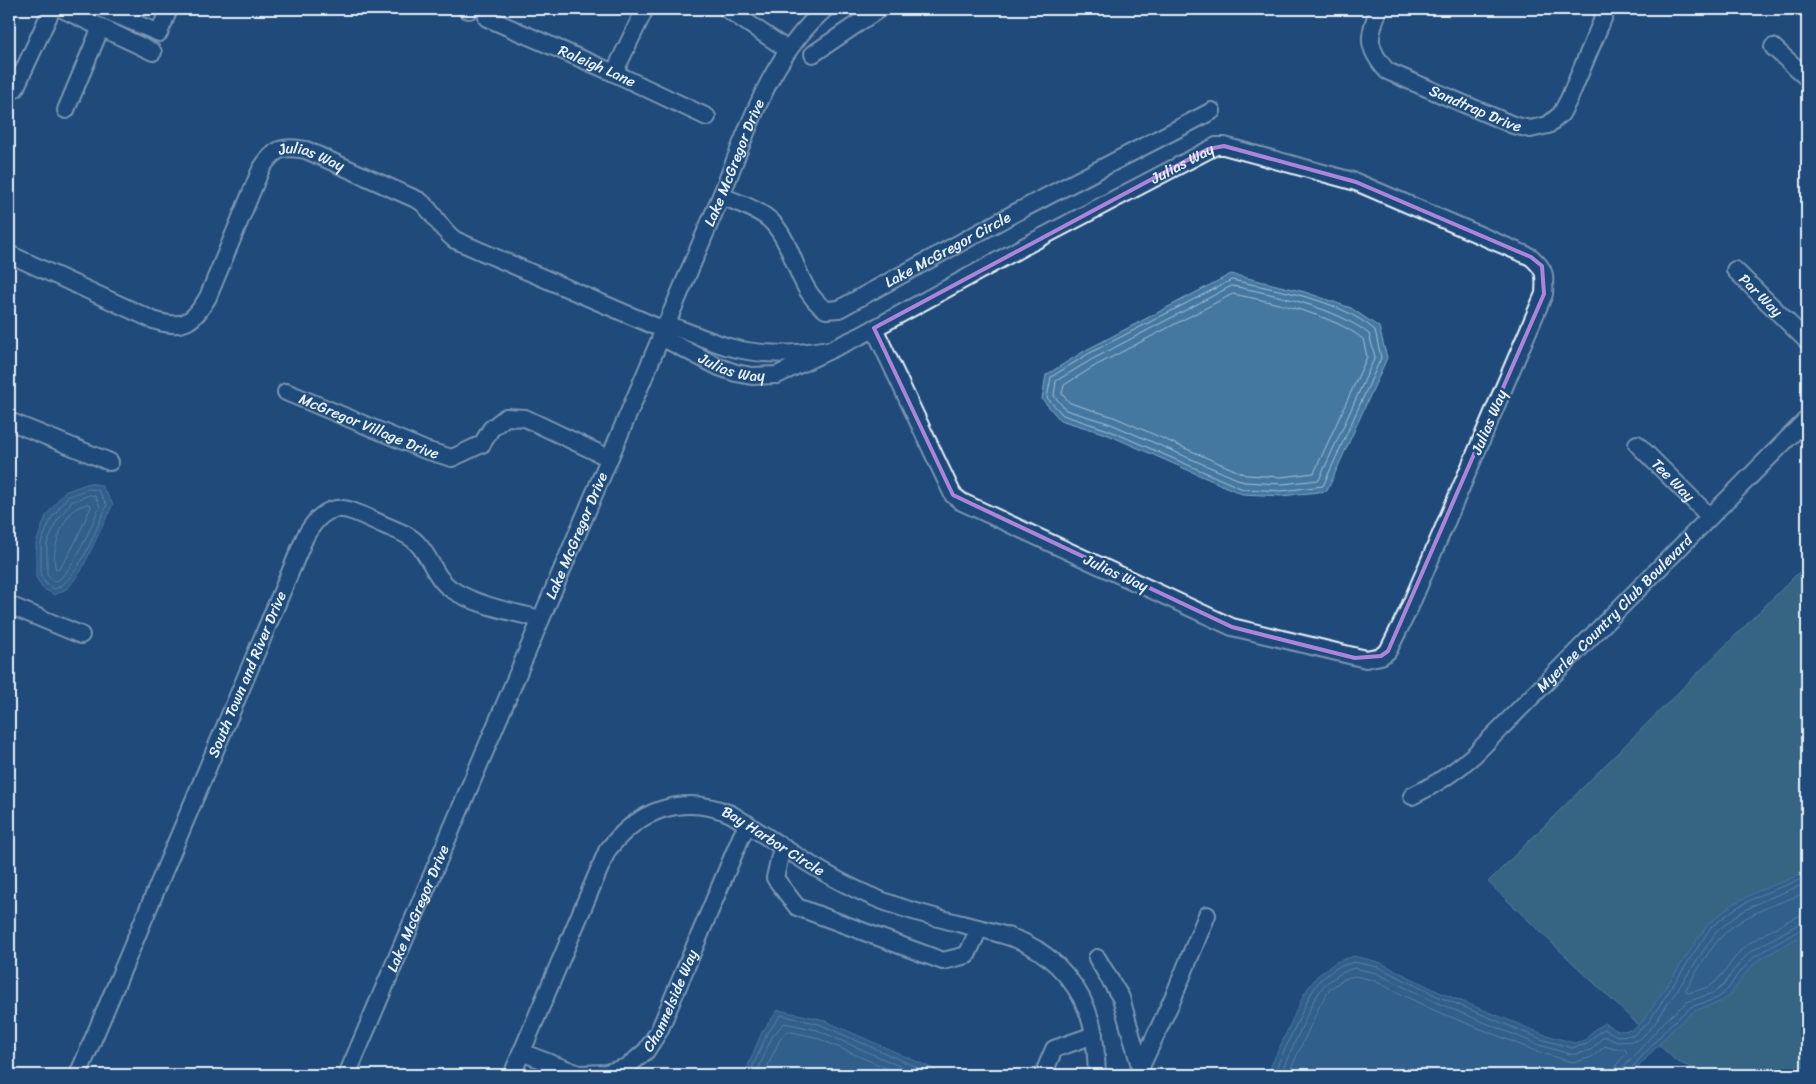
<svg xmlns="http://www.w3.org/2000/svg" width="1816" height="1084" font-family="Sriracha,sans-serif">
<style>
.green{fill:#52848f;stroke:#9dbac4}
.water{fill:#4478a1;stroke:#86a8c4}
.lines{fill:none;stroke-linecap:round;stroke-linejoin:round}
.shore{stroke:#a6c1d5;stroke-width:1}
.minor-casing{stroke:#e8f1f8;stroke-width:20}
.minor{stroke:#1f4a7a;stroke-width:16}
.marked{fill:none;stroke:#ac85d9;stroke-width:4;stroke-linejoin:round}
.labels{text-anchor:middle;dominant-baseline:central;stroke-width:5;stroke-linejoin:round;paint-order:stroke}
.street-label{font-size:15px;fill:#e8f1f8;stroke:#1f4a7a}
</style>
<rect width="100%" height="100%" fill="#1f4a7a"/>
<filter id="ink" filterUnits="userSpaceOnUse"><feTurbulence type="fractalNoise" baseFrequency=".02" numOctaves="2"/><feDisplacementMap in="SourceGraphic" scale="10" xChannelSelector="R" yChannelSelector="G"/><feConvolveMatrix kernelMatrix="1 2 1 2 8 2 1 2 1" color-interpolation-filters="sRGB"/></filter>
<g filter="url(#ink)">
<!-- green -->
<path class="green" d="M 1807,564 L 1807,1075 L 1709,1075 L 1676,1061 L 1488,882 Z"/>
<!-- water -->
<path class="water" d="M 1231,274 L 1305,292 L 1351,308 L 1379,327 L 1387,358 L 1327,491 L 1282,496 L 1242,494 L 1106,434 L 1060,420 L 1042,399 L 1046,375 L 1086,350 Z
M 89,483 L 101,485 L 113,504 L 81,571 L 68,588 L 55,595 L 42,588 L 36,577 L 36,543 L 46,516 L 64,492 Z
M 1807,868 L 1807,932 L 1757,961 L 1742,977 L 1732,993 L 1720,1002 L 1694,1011 L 1673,1029 L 1631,1075 L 1267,1075 L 1304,994 L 1317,976 L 1336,962 L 1354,956 L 1379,962 L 1439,992 L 1543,1034 L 1574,1043 L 1585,1040 L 1595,1029 L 1604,1023 L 1618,1031 L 1633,1030 L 1644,1020 L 1708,924 L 1733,904 L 1758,891 L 1800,875 Z
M 778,1010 L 821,1019 L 936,1070 L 937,1075 L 744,1075 L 762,1032 Z"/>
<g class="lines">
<!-- shore -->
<path class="shore" d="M 1232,280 C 1280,291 1336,298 1375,330 L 1381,358 L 1323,486 L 1282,491 L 1243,489 L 1108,430 L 1063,415 L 1047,398 L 1051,377 L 1088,354 Z
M 1232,286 C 1274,294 1337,308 1369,334 L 1375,357 L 1319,480 L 1282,484 L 1244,482 L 1111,424 L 1066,410 L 1054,396 L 1056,381 L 1091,360 Z
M 1233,294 C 1272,302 1332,314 1363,339 L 1367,357 L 1314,473 L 1281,477 L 1246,475 L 1114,417 L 1070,403 L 1062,394 L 1064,385 L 1095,366 Z
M 89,489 L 98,490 L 107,505 C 96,528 79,581 54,589 L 46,584 L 41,576 L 41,543 L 51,519 L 67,497 Z
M 90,495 L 95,496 L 100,506 C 92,523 72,577 54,582 L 47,574 L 47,544 L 56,522 L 71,502 Z
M 88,504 L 90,504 L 91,507 C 81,528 73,551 59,569 L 56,569 C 50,554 62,517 77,508 C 80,506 84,505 88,504 Z
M 1807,892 C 1778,904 1744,913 1721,937 C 1707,952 1697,972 1686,989 L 1686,992 L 1688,993 C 1695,991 1704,989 1710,986 C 1721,980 1733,958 1743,948 C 1752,940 1797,914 1807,914
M 749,1075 L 767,1034 L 781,1015 L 819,1024 L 930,1073 L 932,1075
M 756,1075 L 772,1037 L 784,1023 L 817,1030 L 920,1075
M 764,1075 L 779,1041 L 787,1031 L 815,1037 L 902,1075
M 1273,1075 L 1309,997 L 1320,980 L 1338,967 L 1354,962 L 1378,967 L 1437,996 L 1541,1039 L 1572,1048 L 1587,1044 L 1598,1033 L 1604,1029 L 1617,1036 L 1634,1035 L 1648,1023 L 1711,927 L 1736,908 L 1760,895 L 1802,879 L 1807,875
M 1280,1075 L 1314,1000 L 1325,984 L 1341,973 L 1354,968 L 1376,973 L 1435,1002 L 1539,1045 L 1570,1054 L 1577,1054 L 1591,1050 L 1604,1036 L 1617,1042 L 1634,1041 L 1640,1039 L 1653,1026 L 1716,932 L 1740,913 L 1762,901 L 1807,883
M 1288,1075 L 1321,1003 L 1330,989 L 1344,979 L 1354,976 L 1373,980 L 1431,1009 L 1536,1051 L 1568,1061 L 1576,1062 L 1592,1057 L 1605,1046 L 1614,1049 L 1625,1049 L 1627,1053 L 1617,1064 L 1614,1075
M 1622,1075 L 1625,1066 L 1665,1021 L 1687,1002 L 1715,992 L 1724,985 L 1733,971 L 1750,952 L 1800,923 L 1807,921
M 1628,1075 L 1630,1070 L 1669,1026 L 1691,1007 L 1718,998 L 1728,989 L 1738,974 L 1754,957 L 1803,928 L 1807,928"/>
<defs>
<g id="minor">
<path d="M 62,9 L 153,52"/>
<path d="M 102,9 L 159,33 L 169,9"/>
<path d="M 466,9 L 469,10"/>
<path d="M 727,9 L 788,50"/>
<path id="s1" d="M 1379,9 C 1368,37 1366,47 1387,71 L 1513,125 L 1530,129 L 1548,125 L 1561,114 L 1569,99 L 1607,9"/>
<path id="s2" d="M 487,18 L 614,73 L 707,117"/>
<path d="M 1773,47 L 1807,78"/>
<path d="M 813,54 L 879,9"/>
<path d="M 614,73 L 645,9"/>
<path d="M 15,89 L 52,9"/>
<path d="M 66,110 L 101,27"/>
<path id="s3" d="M 721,196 C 736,202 761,210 772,222 C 796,247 796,290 826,310 L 839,309 L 1011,215 L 1212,111"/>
<path id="s4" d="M 9,254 L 153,320 C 183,330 193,323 208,297 L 261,169 C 274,149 282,145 306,150 L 420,201 C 435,213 439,228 455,240 L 664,330"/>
<path id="s5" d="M 1735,270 L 1807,341"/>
<path d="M 666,324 C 687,331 708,341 729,347 C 758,355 792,355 822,350"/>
<path id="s6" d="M 661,337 L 719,367 L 736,373 L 752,376 L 777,375 L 862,335 L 1021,248 L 1216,146 L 1224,146 L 1356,182 L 1531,257 C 1546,270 1545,275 1544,294 L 1408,611 L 1388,651 L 1381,656 L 1366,659 L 1232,627 L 962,502 L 953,495 L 874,328"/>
<path id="s7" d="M 286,392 L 425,450 L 452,458 L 482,444 L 491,429 L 506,417 L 525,418 L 609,458"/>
<path d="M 9,421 L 110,462"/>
<path id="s8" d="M 1637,444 L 1710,517"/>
<path d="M 9,605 L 81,635"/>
<path id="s9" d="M 1412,796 C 1435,785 1455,772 1474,755 L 1807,419"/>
<path d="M 782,847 L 775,878 L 797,907 L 943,961 L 967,955 L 979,929"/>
<path d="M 1097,958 L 1121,998 L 1140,1066"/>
<path id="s10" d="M 521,1052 L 579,1074 L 606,1073 L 627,1067 L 646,1051 L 659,1031 L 741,837 L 748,824"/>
<path id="s11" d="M 78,1075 L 305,537 C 329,494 348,509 384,525 C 395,530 409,534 417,543 C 431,557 434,577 451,589 C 475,605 512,612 541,619"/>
<path id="s12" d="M 347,1075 L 721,196 C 748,129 769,58 825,9"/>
<path id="s13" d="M 512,1075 L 607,851 C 638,810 682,793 731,814 C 781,845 828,880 883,901 C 914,913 946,920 978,928 C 994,932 1011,936 1025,943 C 1057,958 1082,989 1091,1022 C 1096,1039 1096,1058 1097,1075"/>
<path d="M 1043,1075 L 1054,1049 L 1094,1035"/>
<path d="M 1137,1075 L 1173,998 L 1207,915"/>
</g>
</defs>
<!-- minor casing -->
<use href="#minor" class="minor-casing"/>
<!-- minor -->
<use href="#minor" class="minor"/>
</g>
</g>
<!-- marked area -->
<path d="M0 0H1816V1084H0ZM 1224,146 L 1356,182 L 1531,257 L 1542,266 L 1544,294 L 1388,651 L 1381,656 L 1355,658 L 1232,627 L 953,495 L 874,328 L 1208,149 Z" fill="#1f4a7a" fill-opacity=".55" fill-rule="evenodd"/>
<path class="marked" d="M 1224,146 L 1356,182 L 1531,257 L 1542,266 L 1544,294 L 1388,651 L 1381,656 L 1355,658 L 1232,627 L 953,495 L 874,328 L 1208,149 Z"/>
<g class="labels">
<!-- street labels -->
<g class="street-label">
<text stroke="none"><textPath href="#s2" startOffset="120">Raleigh Lane</textPath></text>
<text stroke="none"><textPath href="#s1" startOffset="164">Sandtrap Drive</textPath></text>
<text stroke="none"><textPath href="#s4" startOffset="425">Julias Way</textPath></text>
<text stroke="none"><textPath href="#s12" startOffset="991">Lake McGregor Drive</textPath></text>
<text stroke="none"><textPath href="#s6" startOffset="582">Julias Way</textPath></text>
<text stroke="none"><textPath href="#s3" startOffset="299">Lake McGregor Circle</textPath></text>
<text stroke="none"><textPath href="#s5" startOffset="36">Par Way</textPath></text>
<text stroke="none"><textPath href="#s6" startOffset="78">Julias Way</textPath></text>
<text transform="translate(1489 422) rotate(-67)">Julias Way</text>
<text stroke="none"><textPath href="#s7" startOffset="90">McGregor Village Drive</textPath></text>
<text stroke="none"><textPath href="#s8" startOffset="51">Tee Way</textPath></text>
<text stroke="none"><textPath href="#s12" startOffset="586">Lake McGregor Drive</textPath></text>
<text transform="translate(1116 573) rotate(25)">Julias Way</text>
<text stroke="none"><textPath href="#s9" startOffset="274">Myerlee Country Club Boulevard</textPath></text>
<text stroke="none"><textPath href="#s11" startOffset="435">South Town and River Drive</textPath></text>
<text stroke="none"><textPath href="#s13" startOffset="434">Bay Harbor Circle</textPath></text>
<text stroke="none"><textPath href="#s12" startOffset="181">Lake McGregor Drive</textPath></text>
<text stroke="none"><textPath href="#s10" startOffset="192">Channelside Way</textPath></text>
</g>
</g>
<!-- margin -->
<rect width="1816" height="1084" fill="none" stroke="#1f4a7a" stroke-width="30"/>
<rect x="15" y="15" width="1786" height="1054" fill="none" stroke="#e8f1f8" stroke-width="2" filter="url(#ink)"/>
</svg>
